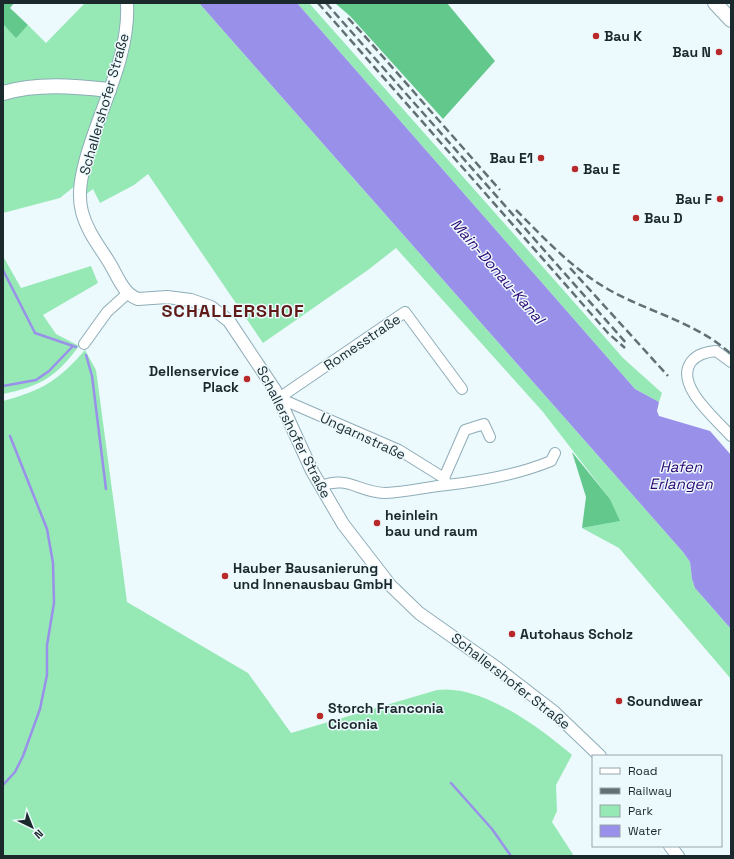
<svg xmlns="http://www.w3.org/2000/svg" width="734" height="859" font-family="'Space Grotesk',sans-serif">
<style>
.green{fill:#96e9b5}
.forest{fill:#62c88c}
.water{fill:#9990e9}
.lines{fill:none;stroke-linecap:round;stroke-linejoin:round}
.stream{stroke:#9990e9;stroke-width:2.5}
.minor-casing{stroke:#8eadb8;stroke-width:12}
.tertiary-casing{stroke:#8eadb8;stroke-width:14}
.secondary-casing{stroke:#8eadb8;stroke-width:16}
.minor{stroke:#fff;stroke-width:10}
.tertiary{stroke:#fff;stroke-width:12}
.secondary{stroke:#fff;stroke-width:14}
.rail{stroke:#626f73;stroke-width:2.5;stroke-dasharray:8 4;stroke-linecap:butt}
.poi-dot{fill:#b82929;stroke:#ecf9fd;stroke-width:1.5}
.labels{text-anchor:middle;dominant-baseline:central;stroke-width:3;stroke-linejoin:round;paint-order:stroke}
.poi-label{font-size:14px;font-weight:bold;fill:#1b282c;stroke:#ecf9fd;text-anchor:start}
.street-label{font-size:14px;fill:#1b282c;stroke:#ecf9fd}
.water-label{font-size:15px;font-style:italic;fill:#2e0673;stroke:#ecf9fd}
.district-label{font-size:18px;font-weight:bold;letter-spacing:1px;fill:#601b19;stroke:#ecf9fd}
</style>
<rect width="100%" height="100%" fill="#ecf9fd"/>
<!-- green -->
<path class="green" d="M 85,3 L 199,3 L 683,552 L 690,562 L 692,579 L 695,588 L 731,629 L 731,679 L 619,548 L 582,528 L 619,521 L 610,499 L 543,412 L 396,248 L 368,270 L 263,343 L 148,174 L 134,185 L 100,203 L 93,189 L 75,203 L 76,185 L 60,198 L 3,213 L 3,24 L 16,37 L 28,25 L 46,43 Z
M 297,3 L 309,3 L 581,310 L 623,358 L 662,393 L 659,402 L 635,389 Z
M 3,256 L 21,288 L 91,266 L 98,283 L 43,315 L 56,334 L 79,346 C 56,377 41,386 3,394 Z
M 85,350 L 96,370 L 127,602 L 248,673 L 291,733 L 437,690 C 482,684 540,728 572,755 L 556,785 L 557,811 L 552,822 L 574,856 L 3,856 L 3,401 C 43,390 58,381 85,350 Z"/>
<!-- forest -->
<path class="forest" d="M 3,3 L 14,3 L 10,8 L 28,25 L 16,38 L 3,24 Z
M 335,3 L 447,3 L 495,61 L 443,119 L 350,16 Z
M 572,452 L 610,499 L 620,521 L 582,528 L 586,497 Z"/>
<!-- water -->
<path class="water" d="M 199,3 L 297,3 L 635,389 L 659,402 L 657,411 L 659,416 L 710,431 L 731,455 L 731,629 L 695,588 L 692,579 L 690,562 L 683,552 Z"/>
<g class="lines">
<!-- stream -->
<path class="stream" d="M 3,270 L 35,333 L 76,347
M 86,355 L 92,376 L 106,489
M 3,386 L 36,380 L 49,371 L 73,346
M 451,783 L 492,829 L 511,856
M 3,785 L 15,772 L 23,756 L 40,709 L 47,675 L 47,645 L 54,603 L 53,563 L 47,529 L 10,436"/>
<defs>
<path id="minor" d="M 84,344 L 107,312 L 128,293
M 731,362 L 716,351 C 706,352 697,354 691,362 C 674,385 717,420 731,436
M 462,389 L 405,312 L 279,398 L 399,450 L 444,478 L 447,485 C 483,481 517,475 551,461 L 555,453
M 444,478 L 465,430 L 484,424 L 490,437
M 321,486 C 349,475 359,493 386,493 C 406,492 427,487 447,485"/>
<path id="tertiary" d="M 127,3 C 130,55 101,106 87,155 C 82,173 77,193 82,212 C 87,231 99,246 109,262 C 117,275 123,294 138,299 L 167,297 L 191,300 L 211,307 L 229,321 L 275,390 L 312,471 L 343,524 L 390,585 L 419,613 L 497,668 L 554,712 L 600,756
M 670,846 L 678,856"/>
<path id="secondary" d="M 715,3 L 731,20
M 3,93 C 37,83 74,86 109,90"/>
</defs>
<!-- minor casing -->
<use href="#minor" class="minor-casing"/>
<!-- tertiary casing -->
<use href="#tertiary" class="tertiary-casing"/>
<!-- secondary casing -->
<use href="#secondary" class="secondary-casing"/>
<!-- minor -->
<use href="#minor" class="minor"/>
<!-- tertiary -->
<use href="#tertiary" class="tertiary"/>
<!-- secondary -->
<use href="#secondary" class="secondary"/>
<!-- rail -->
<path class="rail" d="M 318,3 L 608,333 L 625,348
M 326,3 L 627,344
M 348,18 L 362,33 L 500,190
M 516,210 C 546,240 574,271 613,292 C 652,313 697,323 731,354
M 570,268 L 668,376"/>
</g>
<!-- markers -->
<g class="poi-dot">
<circle cx="596" cy="36" r="4"/>
<circle cx="719" cy="52" r="4"/>
<circle cx="541" cy="158" r="4"/>
<circle cx="575" cy="169" r="4"/>
<circle cx="720" cy="199" r="4"/>
<circle cx="636" cy="218" r="4"/>
<circle cx="247" cy="379" r="4"/>
<circle cx="377" cy="523" r="4"/>
<circle cx="225" cy="576" r="4"/>
<circle cx="512" cy="634" r="4"/>
<circle cx="619" cy="701" r="4"/>
<circle cx="320" cy="716" r="4"/>
</g>
<g class="labels">
<!-- poi labels -->
<g class="poi-label">
<text x="604" y="36">Bau K</text>
<text x="711" y="52" text-anchor="end">Bau N</text>
<text x="533" y="158" text-anchor="end">Bau E1</text>
<text x="583" y="169">Bau E</text>
<text x="712" y="199" text-anchor="end">Bau F</text>
<text x="644" y="218">Bau D</text>
<text x="239" y="371" text-anchor="end">Dellenservice<tspan x="239" dy="16">Plack</tspan></text>
<text x="385" y="515">heinlein<tspan x="385" dy="16">bau und raum</tspan></text>
<text x="233" y="568">Hauber Bausanierung<tspan x="233" dy="16">und Innenausbau GmbH</tspan></text>
<text x="520" y="634">Autohaus Scholz</text>
<text x="627" y="701">Soundwear</text>
<text x="328" y="708">Storch Franconia<tspan x="328" dy="16">Ciconia</tspan></text>
</g>
<!-- street labels -->
<g class="street-label">
<text transform="translate(104 104) rotate(-74)">Schallershofer Straße</text>
<text transform="translate(362 342) rotate(-34)">Romesstraße</text>
<text transform="translate(294 432) rotate(63)">Schallershofer Straße</text>
<text transform="translate(363 436) rotate(25)">Ungarnstraße</text>
<text transform="translate(511 681) rotate(38)">Schallershofer Straße</text>
</g>
<!-- water labels -->
<g class="water-label">
<text transform="translate(498 271) rotate(49)">Main-Donau-Kanal</text>
<text x="681" y="466">Hafen<tspan x="681" dy="17">Erlangen</tspan></text>
</g>
<!-- district labels -->
<g class="district-label">
<text x="233" y="310">SCHALLERSHOF</text>
</g>
</g>
<!-- border -->
<rect width="734" height="859" fill="none" stroke="#1b282c" stroke-width="8"/>
<!-- legend -->
<rect x="592" y="755" width="130" height="92" fill="#ecf9fd" stroke="#98a5a9"/>
<rect x="600" y="768" width="20" height="6" fill="#ffffff" stroke="#98a5a9"/>
<text x="628" y="775" font-size="12" fill="#1b282c">Road</text>
<rect x="600" y="788" width="20" height="6" fill="#626f73" stroke="#98a5a9"/>
<text x="628" y="795" font-size="12" fill="#1b282c">Railway</text>
<rect x="600" y="805" width="20" height="12" fill="#96e9b5" stroke="#98a5a9"/>
<text x="628" y="815" font-size="12" fill="#1b282c">Park</text>
<rect x="600" y="825" width="20" height="12" fill="#9990e9" stroke="#98a5a9"/>
<text x="628" y="835" font-size="12" fill="#1b282c">Water</text>
<!-- north arrow -->
<g transform="translate(32 827) rotate(137)" stroke="#ecf9fd" stroke-width="3" paint-order="stroke">
<path d="M0-3L7 15L0 10L-7 15Z" fill="#1b282c"/>
<text y="-6" font-size="11" font-weight="bold" text-anchor="middle" fill="#1b282c">N</text>
</g>
</svg>
